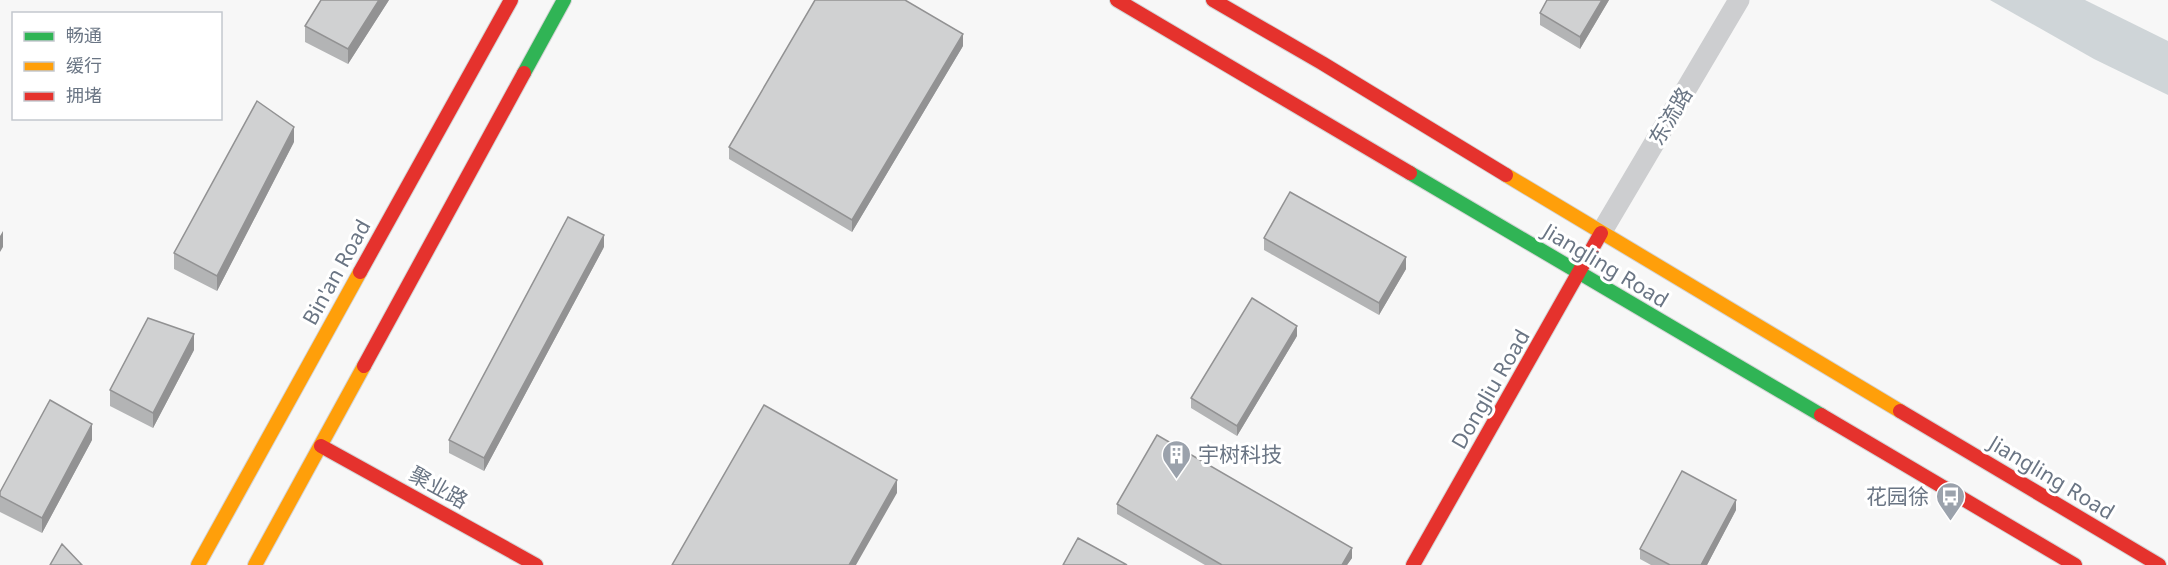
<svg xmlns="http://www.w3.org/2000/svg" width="2168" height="565" font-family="'Noto Sans','Noto Sans SC',sans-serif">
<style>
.water{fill:#cfd5d8}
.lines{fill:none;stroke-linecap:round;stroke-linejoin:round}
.fast-casing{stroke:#d3d4d5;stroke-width:16}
.slow-casing{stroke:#d3d4d5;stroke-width:16}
.jam-casing{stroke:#d3d4d5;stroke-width:16}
.street{stroke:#cdced0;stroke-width:21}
.fast{stroke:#30b455;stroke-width:14}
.slow{stroke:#ff9f0a;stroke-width:14}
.jam{stroke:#e5322d;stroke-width:14}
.wall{fill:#b3b4b5}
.shaded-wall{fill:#929293}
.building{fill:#d0d1d2;stroke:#929293;stroke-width:1.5}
.labels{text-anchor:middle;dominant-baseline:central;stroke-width:6;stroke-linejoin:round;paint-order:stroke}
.street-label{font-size:21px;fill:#6a7584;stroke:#fff}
.poi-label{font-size:21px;fill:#6a7584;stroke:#fff;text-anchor:start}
</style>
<rect width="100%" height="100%" fill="#f7f7f7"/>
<!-- water -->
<path class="water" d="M 1990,0 L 2085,0 L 2168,41 L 2168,95 L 2094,59 Z"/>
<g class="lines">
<defs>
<path id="fast" d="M 524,73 L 564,0
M 1410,173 L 1821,415"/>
<path id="slow" d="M 1506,175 L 1900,411
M 198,565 L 360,272
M 255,565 L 364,366"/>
<path id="jam" d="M 1117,0 L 1410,173
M 1213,0 L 1322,63 L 1506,175
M 360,272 L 511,0
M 364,366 L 524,73
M 1900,411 L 2159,565
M 1821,415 L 2075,565
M 321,446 L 536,565
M 1413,565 L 1601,233"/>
</defs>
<!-- fast casing -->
<use href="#fast" class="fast-casing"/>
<!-- slow casing -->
<use href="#slow" class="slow-casing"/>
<!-- jam casing -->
<use href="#jam" class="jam-casing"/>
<!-- street -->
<path class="street" d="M 1601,233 L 1739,0"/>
<!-- fast -->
<use href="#fast" class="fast"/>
<!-- slow -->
<use href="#slow" class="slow"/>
<!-- jam -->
<use href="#jam" class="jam"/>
</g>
<!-- wall -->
<path class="wall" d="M 389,0 L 348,64 L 305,42 L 305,26 Z
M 1547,0 L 1609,0 L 1580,49 L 1540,25 L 1540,13 Z
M 963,46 L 852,232 L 729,159 L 729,147 Z
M 294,142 L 217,291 L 174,269 L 174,253 Z
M 1264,238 L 1406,269 L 1379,315 L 1264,250 Z
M 604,247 L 484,471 L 449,453 L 449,440 Z
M 1297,336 L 1237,436 L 1191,408 L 1191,398 Z
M 194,350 L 153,428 L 110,406 L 110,390 Z
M 92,440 L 42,533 L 0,512 L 0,492 Z
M 1117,504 L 1352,558 L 1347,565 L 1205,565 L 1117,514 Z
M 1736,510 L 1707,565 L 1651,565 L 1640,559 L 1640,549 Z"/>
<!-- shaded-wall -->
<path class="shaded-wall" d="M 379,0 L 389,0 L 348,64 L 348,49 Z
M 1602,0 L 1609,0 L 1580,49 L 1580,37 Z
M 963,34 L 963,46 L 852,232 L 852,220 Z
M 294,127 L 294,142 L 217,291 L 217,276 Z
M 3,231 L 3,247 L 0,252 L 0,236 Z
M 604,235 L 604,247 L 484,471 L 484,458 Z
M 1406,257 L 1406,269 L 1379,315 L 1379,303 Z
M 1297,326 L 1297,336 L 1237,436 L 1237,426 Z
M 194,334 L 194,350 L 153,428 L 153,413 Z
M 92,424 L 92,440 L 42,533 L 42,518 Z
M 897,480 L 897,493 L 856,565 L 849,565 Z
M 1736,500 L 1736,510 L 1707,565 L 1701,565 Z
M 1352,548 L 1352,558 L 1347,565 L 1342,565 Z"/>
<!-- building -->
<path class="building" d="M 321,0 L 379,0 L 348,49 L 305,26 Z
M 815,0 L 905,0 L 963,34 L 852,220 L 729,147 Z
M 1547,0 L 1602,0 L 1580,37 L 1540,13 Z
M 257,101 L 294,127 L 217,276 L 174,253 Z
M 1290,192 L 1406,257 L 1379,303 L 1264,238 Z
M 568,217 L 604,235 L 484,458 L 449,440 Z
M 1252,298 L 1297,326 L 1237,426 L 1191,398 Z
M 148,318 L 194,334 L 153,413 L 110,390 Z
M 50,400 L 92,424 L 42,518 L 0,496 L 0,492 Z
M 764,405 L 897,480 L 849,565 L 672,565 Z
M 1157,435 L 1352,548 L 1342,565 L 1222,565 L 1117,504 Z
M 1682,471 L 1736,500 L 1701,565 L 1670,565 L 1640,549 Z
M 1078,538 L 1127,565 L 1063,565 Z
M 62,544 L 82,565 L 50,565 Z"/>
<!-- icons -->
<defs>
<symbol id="building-pin" viewBox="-11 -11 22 30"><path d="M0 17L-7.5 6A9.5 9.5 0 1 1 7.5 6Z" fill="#9ba2ac" stroke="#fff"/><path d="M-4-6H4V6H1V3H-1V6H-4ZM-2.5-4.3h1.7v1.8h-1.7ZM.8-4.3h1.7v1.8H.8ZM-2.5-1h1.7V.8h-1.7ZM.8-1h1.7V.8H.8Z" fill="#fff"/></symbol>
<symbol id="bus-pin" viewBox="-11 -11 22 30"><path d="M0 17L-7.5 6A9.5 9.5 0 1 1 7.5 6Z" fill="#9ba2ac" stroke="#fff"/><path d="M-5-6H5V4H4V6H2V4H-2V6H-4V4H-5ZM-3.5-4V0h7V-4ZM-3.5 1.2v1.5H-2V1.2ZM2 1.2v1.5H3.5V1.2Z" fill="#fff"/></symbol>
</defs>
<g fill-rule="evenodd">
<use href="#building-pin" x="1160" y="438" width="33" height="45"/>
<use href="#bus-pin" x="1934" y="480" width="33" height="45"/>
</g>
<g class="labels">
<!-- street labels -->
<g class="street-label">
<text transform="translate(1670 116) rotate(-59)">东流路</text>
<text transform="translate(1606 265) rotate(31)">Jiangling Road</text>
<text transform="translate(336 272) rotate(-61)">Bin'an Road</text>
<text transform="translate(1490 389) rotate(-60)">Dongliu Road</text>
<text transform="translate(2052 477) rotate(31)">Jiangling Road</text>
<text transform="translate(439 487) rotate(29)">聚业路</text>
</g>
<!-- poi labels -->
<g class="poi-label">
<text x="1198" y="454">宇树科技</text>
<text x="1929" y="496" text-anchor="end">花园徐</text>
</g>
</g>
<!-- legend -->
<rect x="12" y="12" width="210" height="108" fill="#ffffff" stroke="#c3c8ce" stroke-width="1.5"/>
<rect x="24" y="32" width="30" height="9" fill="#30b455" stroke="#c3c8ce" stroke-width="1.5"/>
<text x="66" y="42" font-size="18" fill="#6a7584">畅通</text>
<rect x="24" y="62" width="30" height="9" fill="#ff9f0a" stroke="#c3c8ce" stroke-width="1.5"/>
<text x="66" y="72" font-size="18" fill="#6a7584">缓行</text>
<rect x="24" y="92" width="30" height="9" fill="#e5322d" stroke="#c3c8ce" stroke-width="1.5"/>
<text x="66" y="102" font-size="18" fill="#6a7584">拥堵</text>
</svg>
